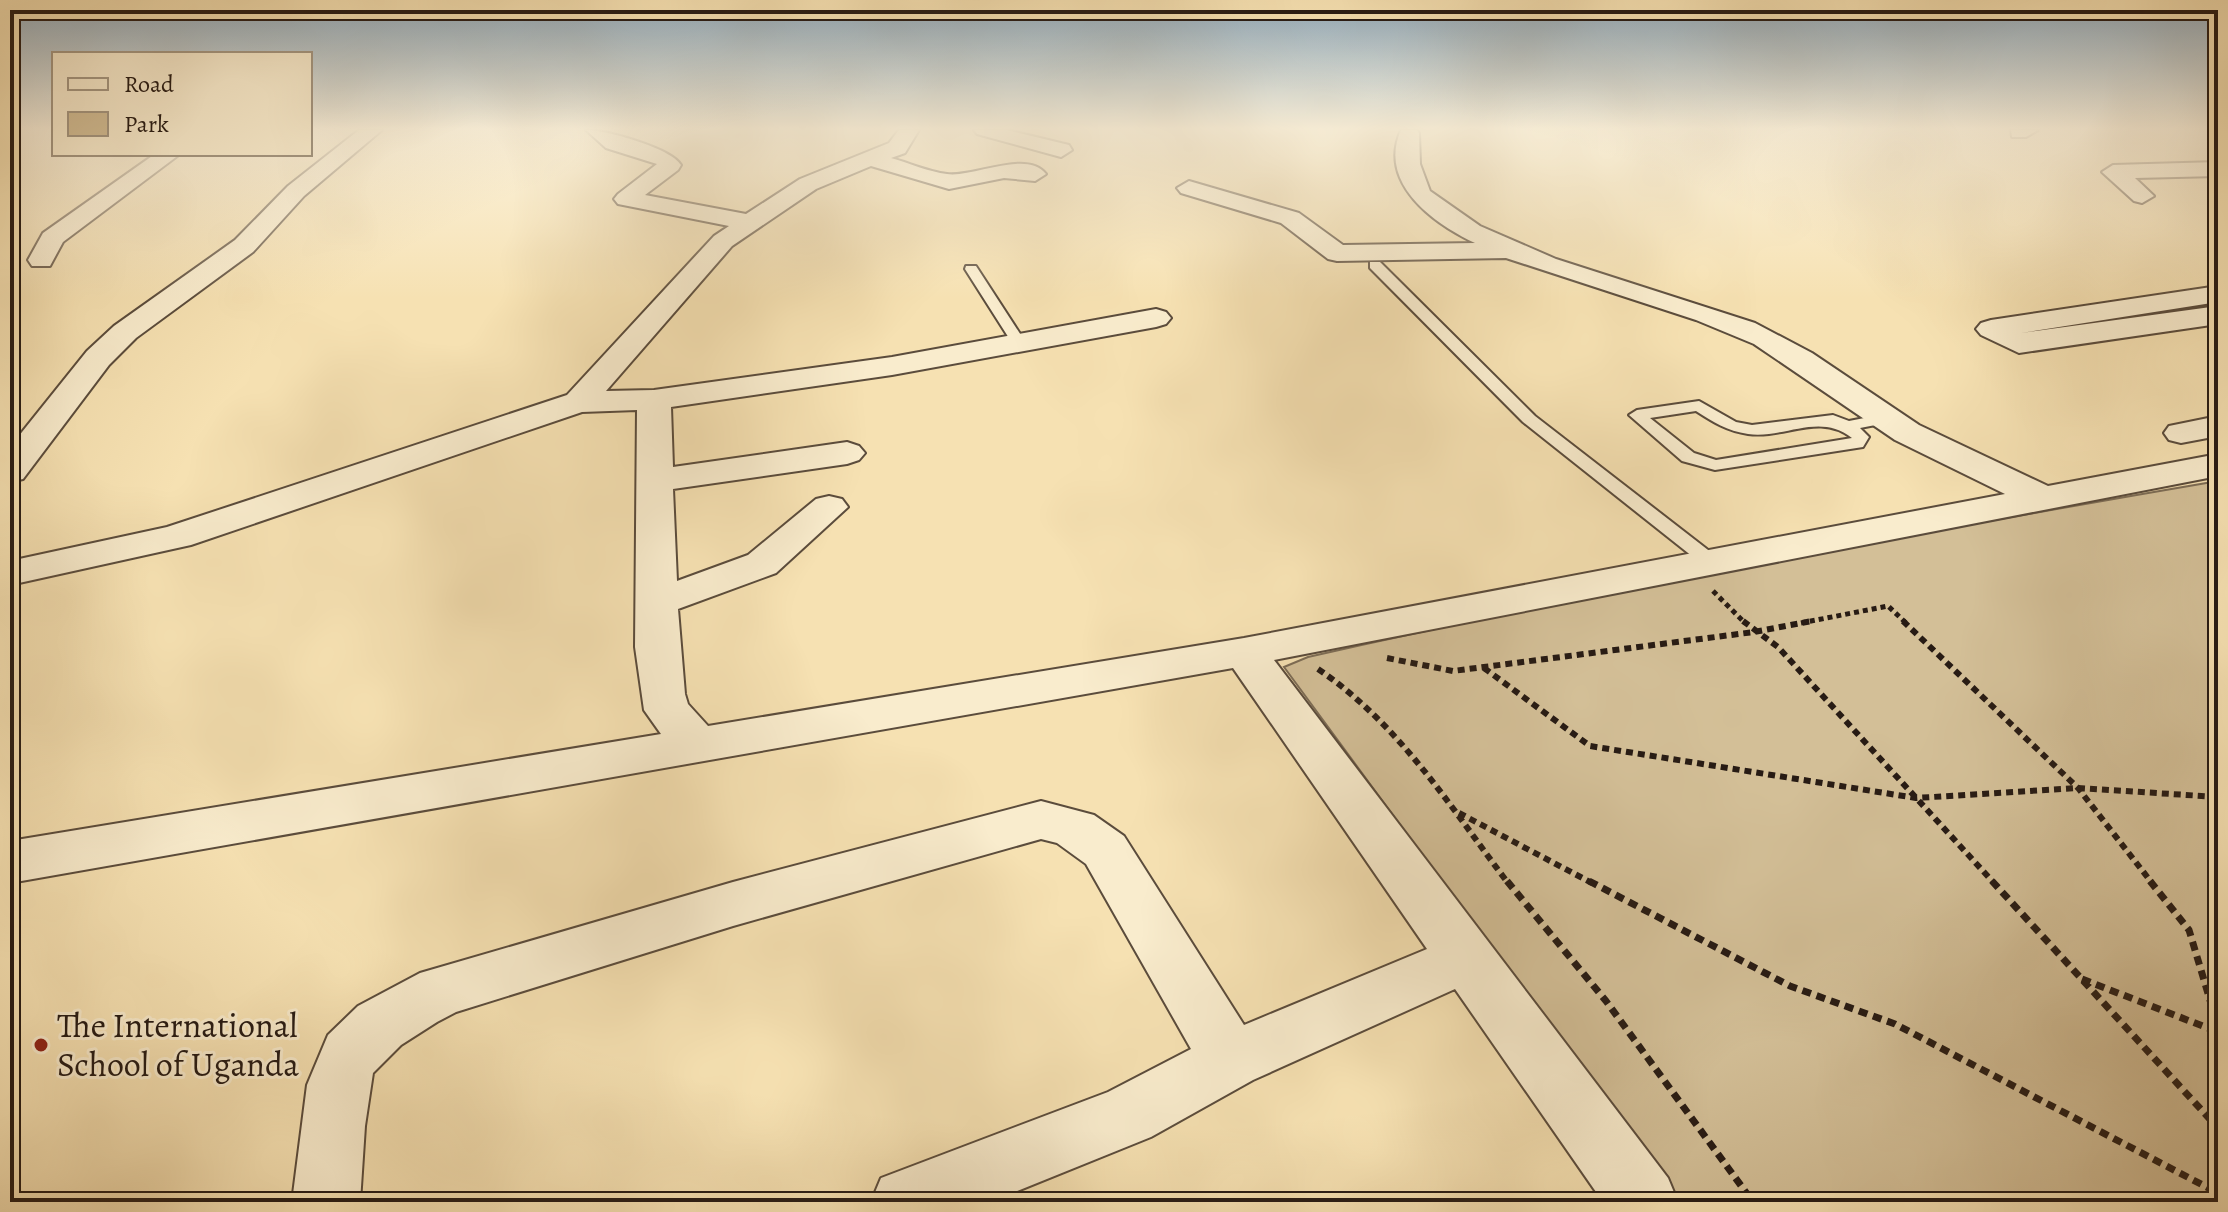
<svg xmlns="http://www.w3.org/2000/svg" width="2228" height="1212" font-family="Alegreya,serif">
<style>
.green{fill:#d3bf97;stroke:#7d6d56;stroke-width:2}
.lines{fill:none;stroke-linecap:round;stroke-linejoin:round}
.service-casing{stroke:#5b4c3c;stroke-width:4}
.minor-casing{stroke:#5b4c3c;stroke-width:4}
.path-far2{stroke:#271b14;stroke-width:5;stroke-dasharray:5 4;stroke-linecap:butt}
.path-far1{stroke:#271b14;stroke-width:6;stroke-dasharray:7 5;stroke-linecap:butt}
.path{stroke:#271b14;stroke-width:7;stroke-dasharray:9 6;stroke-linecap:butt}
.service{fill:#f9eccd;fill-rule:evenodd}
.minor{fill:#f9eccd;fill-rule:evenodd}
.poi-dot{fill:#8f2418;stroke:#f9eccd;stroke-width:3}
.labels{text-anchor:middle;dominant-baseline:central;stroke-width:6;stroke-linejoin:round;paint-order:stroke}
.near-poi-label{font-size:34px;fill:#271b14;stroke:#f9eccd;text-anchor:start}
</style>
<rect width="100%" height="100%" fill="#f6e1b2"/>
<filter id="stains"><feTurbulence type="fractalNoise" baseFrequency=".0025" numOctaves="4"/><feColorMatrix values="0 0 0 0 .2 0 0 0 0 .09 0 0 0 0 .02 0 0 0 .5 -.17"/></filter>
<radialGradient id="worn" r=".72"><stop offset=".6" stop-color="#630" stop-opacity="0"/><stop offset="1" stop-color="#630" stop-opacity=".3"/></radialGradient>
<!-- green -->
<path class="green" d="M 2218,481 L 2218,1202 L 1677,1202 L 1284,667 L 1308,657 C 1610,589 1913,533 2218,481 Z"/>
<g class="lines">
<defs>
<path id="service" d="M 1370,262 L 1380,262 L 1535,416 L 1721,560 L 1724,564 L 1721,568 L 1707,568 L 1523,422 L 1370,268 Z
M 966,266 L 976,266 L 1026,343 L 1024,346 L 1014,346 L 965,269 Z
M 1699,401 L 1736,422 L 1752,425 L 1833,415 L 1849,421 L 1885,414 L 1893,419 L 1891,422 L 1860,428 L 1869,437 L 1863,447 L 1715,470 L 1682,461 L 1629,415 L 1637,410 ZM 1696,411 C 1713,422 1727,431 1748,434 C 1785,439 1819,412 1852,438 L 1716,460 L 1694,453 L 1650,418 Z"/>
<path id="minor" d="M 359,130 L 382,130 L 304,196 L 253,252 L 136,338 L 109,365 L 23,479 L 10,482 L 10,447 L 87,351 L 114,326 L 235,240 L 288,186 Z
M 586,130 C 606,130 671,148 681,165 L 678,170 L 645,195 L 746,214 L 800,179 L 889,143 L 899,130 L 919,130 L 905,153 L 891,158 C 909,163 929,172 947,174 C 972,178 1027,149 1046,174 L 1035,181 L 1004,178 L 949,189 L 871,166 L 816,189 L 732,246 L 606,391 L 654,390 L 892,357 L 1156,309 L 1166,312 L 1171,318 L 1166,324 L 1156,327 L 892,375 L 671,407 L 673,467 L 847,442 L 859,446 L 865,453 L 859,460 L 847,464 L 673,489 L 677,581 L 748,555 L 816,499 L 829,496 L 842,499 L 848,507 L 776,573 L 678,609 L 685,694 L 688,704 L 708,726 L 1244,638 L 2005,494 L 1895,440 L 1754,344 L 1696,320 L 1506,258 L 1337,261 L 1328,259 L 1281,223 L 1181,193 L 1177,188 L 1189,181 L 1299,213 L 1343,245 L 1475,243 C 1435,224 1377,184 1401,130 L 1417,130 L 1419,133 L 1420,164 L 1430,191 L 1480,226 L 1556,259 L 1755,323 L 1812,353 L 1919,425 L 2048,486 L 2218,454 L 2218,476 L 1274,660 L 1668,1178 L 1678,1202 L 1603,1202 L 1455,989 L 1253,1080 L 1151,1137 L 990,1202 L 871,1202 L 881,1178 L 1108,1092 L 1191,1049 L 1086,864 L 1057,843 L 1041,839 L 733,926 L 456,1012 L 437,1022 L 401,1045 L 373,1073 L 365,1126 L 360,1202 L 292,1202 L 307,1085 L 328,1035 L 358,1006 L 420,973 L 733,882 L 1041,801 L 1094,815 L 1124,836 L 1244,1025 L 1427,949 L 1233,668 L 10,883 L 10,841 L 661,734 L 644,710 L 635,647 L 637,410 L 582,412 L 191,545 L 10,585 L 10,561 L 167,527 L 567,395 L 714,236 L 729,226 L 618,204 L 614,199 L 618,194 L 657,164 L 606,148 Z
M 974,130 L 1007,130 L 1069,145 L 1072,150 L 1061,157 L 977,134 Z
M 2011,130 L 2038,130 L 2026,137 L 2012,137 Z
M 155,154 L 180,154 L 63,242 L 50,266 L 32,266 L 28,260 L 43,233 Z
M 2218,162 L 2218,176 L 2135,178 L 2154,196 L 2142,203 L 2134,201 L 2102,172 L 2113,165 Z
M 2218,286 L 2218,302 L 2021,333 L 2218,306 L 2218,324 L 2019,353 L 1981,335 L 1976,329 L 1981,323 L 1991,320 Z
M 2218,416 L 2218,436 L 2181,443 L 2169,440 L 2164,433 L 2169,426 Z"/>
</defs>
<!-- service casing -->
<use href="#service" class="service-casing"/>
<!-- minor casing -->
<use href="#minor" class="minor-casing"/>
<!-- path-far2 -->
<path class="path-far2" d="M 1713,591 L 1745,623
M 1801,623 L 1888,606 L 1906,623"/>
<!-- path-far1 -->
<path class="path-far1" d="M 1743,621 L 1778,647 L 1994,883
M 1903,621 L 2078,788 L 2152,883
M 1387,658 L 1453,671 L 1754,632 L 1812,621
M 1484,668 L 1590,746 L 1916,798 L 2078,788 L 2218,797
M 1318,669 C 1400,725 1449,805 1508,883
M 1459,813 L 1592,883"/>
<!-- path -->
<path class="path" d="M 1507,881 L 1606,1001 L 1753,1202
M 1589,881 L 1790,986 L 1895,1024 L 2218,1193
M 1992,881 L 2218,1128
M 2150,881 L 2189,930 L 2218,1027
M 2082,979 L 2218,1032"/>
<!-- service -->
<use href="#service" class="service"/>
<!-- minor -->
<use href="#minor" class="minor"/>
</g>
<!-- sky -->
<linearGradient id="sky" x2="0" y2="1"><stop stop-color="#91abbd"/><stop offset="0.43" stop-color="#fbf2dc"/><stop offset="1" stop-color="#fbf2dc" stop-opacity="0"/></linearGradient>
<rect width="2228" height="299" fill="url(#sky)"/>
<!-- markers -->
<circle class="poi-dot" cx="41" cy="1045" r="8"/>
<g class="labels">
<!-- near-poi labels -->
<g class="near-poi-label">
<text x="57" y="1025">The International<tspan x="57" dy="39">School of Uganda</tspan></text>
</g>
</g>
<!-- margin -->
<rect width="2228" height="1212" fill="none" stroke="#f6e1b2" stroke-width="40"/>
<rect x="12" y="12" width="2204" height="1188" fill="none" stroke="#271b14" stroke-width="4"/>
<rect x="20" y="20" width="2188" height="1172" fill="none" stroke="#271b14" stroke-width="2"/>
<!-- legend -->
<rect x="52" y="52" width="260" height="104" fill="#f9eccd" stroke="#a59883" stroke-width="2"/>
<rect x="68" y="78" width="40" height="12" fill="#f9eccd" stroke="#a59883" stroke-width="2"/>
<text x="124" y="92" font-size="24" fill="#271b14">Road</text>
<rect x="68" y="112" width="40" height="24" fill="#d3bf97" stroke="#a59883" stroke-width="2"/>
<text x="124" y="132" font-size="24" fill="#271b14">Park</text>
<rect width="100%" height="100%" filter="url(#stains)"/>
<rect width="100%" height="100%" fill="url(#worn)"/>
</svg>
